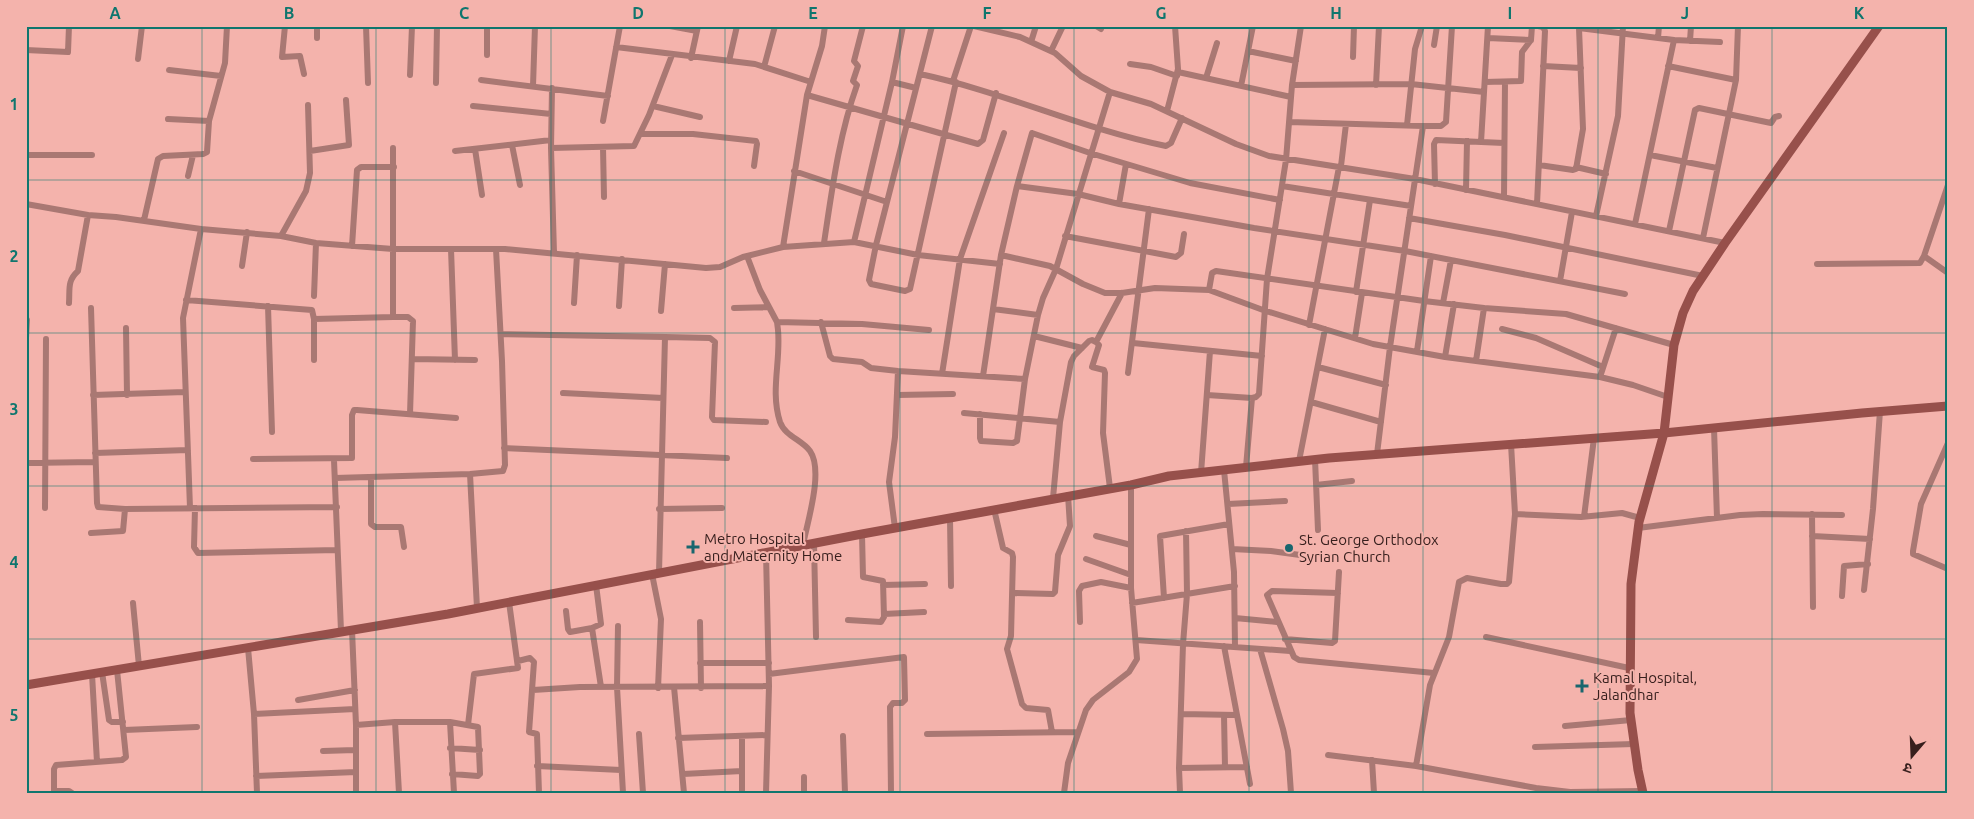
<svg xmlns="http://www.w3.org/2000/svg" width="1974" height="819" font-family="Ubuntu,'Noto Sans Devanagari',sans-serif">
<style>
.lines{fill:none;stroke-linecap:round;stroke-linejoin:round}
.street{stroke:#a97873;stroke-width:6}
.secondary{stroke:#97504b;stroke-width:9}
.grid{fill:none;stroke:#0f766e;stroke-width:1;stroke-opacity:0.55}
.poi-dot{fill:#19666e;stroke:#f4b3ac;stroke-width:2}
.labels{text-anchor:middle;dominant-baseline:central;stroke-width:4;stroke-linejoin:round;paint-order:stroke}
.poi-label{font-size:15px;fill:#371f1d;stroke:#f4b3ac;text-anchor:start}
.neatline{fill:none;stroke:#0f766e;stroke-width:2}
.grid-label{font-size:16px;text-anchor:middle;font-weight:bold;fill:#0f766e}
</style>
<rect width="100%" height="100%" fill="#f4b3ac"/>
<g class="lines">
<!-- street -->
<path class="street" d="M 285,26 L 282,57 L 300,56 L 304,74
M 317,26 L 317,38
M 366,26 L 368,83
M 670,26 L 697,31
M 932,26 L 876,245 L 869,280 L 871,284 L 905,291 L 910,289 L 956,82
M 974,26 L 1020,37 L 1055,53 L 1081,76 L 1110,92
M 1096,26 L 1101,29
M 1579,26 L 1579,28 L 1674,40 L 1720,42
M 1488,38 L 1531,40
M 1658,38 L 1659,26
M 1690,41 L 1691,26
M 1031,42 L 1036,26
M 1434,45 L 1437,26
M 616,47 L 755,64 L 811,82
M 26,50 L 68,52 L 69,26
M 1051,51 L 1063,26
M 1248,51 L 1296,61
M 487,55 L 487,26
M 1353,57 L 1354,26
M 691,58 L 698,26
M 138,59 L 142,26
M 729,61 L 737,26
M 1130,64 L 1151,67 L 1177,76
M 1543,66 L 1581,68
M 1668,66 L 1736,80
M 764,67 L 775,26
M 169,70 L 221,76
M 1178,72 L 1291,97
M 920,74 C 1004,92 1082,129 1166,146 L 1171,143 L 1182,118
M 410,75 L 412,26
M 1206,78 L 1217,43
M 481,80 L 608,96
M 953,81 L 971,26
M 892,82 L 916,88
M 1485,82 L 1521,81 L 1522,52 L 1531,40 L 1532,26
M 436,83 L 437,26
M 1292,85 L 1411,84 L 1484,92
M 1376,85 L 1379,26
M 533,86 L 535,26
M 1241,86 L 1253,26
M 552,88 L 551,148 L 554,253
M 807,95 L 978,144 L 983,140 L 996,93
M 473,106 L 551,114
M 653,106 L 700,117
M 1167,111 L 1178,69 L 1175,26
M 168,119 L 209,121
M 603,121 L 620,26
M 1289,122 L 1423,126 L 1390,347 L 1377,454
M 1407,125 L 1415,49 L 1422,26
M 1423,126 L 1441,126 L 1446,122 L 1452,26
M 641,134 L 693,134 L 756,141 L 757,144 L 754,166
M 1481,142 L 1488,26
M 512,145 L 520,185
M 603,147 L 604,197
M 551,148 L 634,146 L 649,115 L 672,55
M 475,149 L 482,195
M 310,151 L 349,145 L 346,100
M 455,151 L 551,140
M 26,155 L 92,155
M 1650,155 L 1717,168
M 1539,165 L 1573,170 L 1576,169 L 1583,129 L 1579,28
M 1341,166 L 1346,124
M 1576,167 L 1606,174
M 794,171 L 887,202
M 188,176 L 193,155
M 1435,184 L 1434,144 L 1436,140 L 1504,143
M 1017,186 L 1078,194 L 1119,204 L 1254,228 L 1405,251 L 1625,294
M 1282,186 L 1411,206
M 1466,190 L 1467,141
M 1504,197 L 1505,82
M 26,204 L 88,215 L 116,217 L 201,229 L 281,236 L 316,243 L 393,249 L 505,249 L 706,268 L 720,267 L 743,257 L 783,247 L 854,242 L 918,255 L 1000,264
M 1119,204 L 1126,164
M 1537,204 L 1545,31 L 1543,27 L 1538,26
M 1596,216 L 1618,116 L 1623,26
M 1409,218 L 1505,235 L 1703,276
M 144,220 L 158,159 L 163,156 L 203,154 L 207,152 L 209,121 L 225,63 L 227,26
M 1635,224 L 1674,40
M 1669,231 L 1695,110 L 1699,108 L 1771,123 L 1775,117 L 1779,116
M 281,236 L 306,191 L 310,173 L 308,105
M 1065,236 L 1176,257 L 1181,253 L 1184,234
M 1703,238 L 1736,80 L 1738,26
M 854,242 L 892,82 L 903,26
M 824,243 C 832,190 839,135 857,85 L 853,81 L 858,66 L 854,61 L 863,26
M 352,246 L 357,170 L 361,167 L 394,167
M 783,247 L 807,95 L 822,46 L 825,26
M 451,249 L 455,360
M 1001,255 L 1050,266 L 1083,284 L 1105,293 L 1122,293 L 1155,288 L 1209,290 L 1263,310 L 1373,344 L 1445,357 L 1600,377 L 1633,385 L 1668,397
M 747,256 L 760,290 L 777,322 L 778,330 C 781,361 770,391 780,422 C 785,436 802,440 810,451 C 824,471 807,523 803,545
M 1924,256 L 1948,273
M 1817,264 L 1920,263 L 1924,256 L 1948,185
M 242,266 L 247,232
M 1560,281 L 1572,212
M 1209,290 L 1212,273 L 1216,271 L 1424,301 L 1484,308 L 1566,314 L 1674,345
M 1356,292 L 1370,200
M 314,296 L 316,243
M 186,300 L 312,310 L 314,319 L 314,360
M 69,303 C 70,289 67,281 78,271 L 88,215
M 574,303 L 577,255
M 1443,303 L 1451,260
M 268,306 L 272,432
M 619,306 L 622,259
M 91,308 L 97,503 L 98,507 L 125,509 L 337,507
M 734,308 L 769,307
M 993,309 L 1038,315
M 661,311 L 665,264
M 393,317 L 408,317 L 413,321 L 410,414
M 314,319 L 393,317 L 393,148
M 777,322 L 862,324 L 929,330
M 821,322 L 830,356 L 833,359 L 862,362 L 871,368 L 898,371 L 1025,379
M 1309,325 L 1339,167
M 126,328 L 127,395
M 1502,329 L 1536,338 L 1603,367
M 501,334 L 665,337 L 659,573
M 1034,336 L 1082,348
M 665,337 L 710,338 L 715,342 L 712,417 L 714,420 L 766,422
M 26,338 L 27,320
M 1355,338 L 1362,293
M 1096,342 L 1099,345 L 1092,367 L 1104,370 L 1105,373 L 1103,433 L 1110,488
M 1133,343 L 1262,356
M 1417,351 L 1431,256
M 1445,357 L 1454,304
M 412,359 L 475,360
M 1476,361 L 1484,308
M 1318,367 L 1386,385
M 1128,373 L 1149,209
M 942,374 L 960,259 L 1004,133
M 983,376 L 1001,255 L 1017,186 L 1032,133 L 1090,153 L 1190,183 L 1280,200
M 1600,377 L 1616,328
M 563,393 L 663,398
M 93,395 L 185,392
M 897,395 L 953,394
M 1207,395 L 1252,398 L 1256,397 L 1259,394 L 1267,279 L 1286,160 L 1292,85 L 1301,26
M 1311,402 L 1381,422
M 964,413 L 1060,422
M 980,414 L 980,438 L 981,441 L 1013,443 L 1017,441 L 1025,379 L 1038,315 L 1043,298 L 1056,269 L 1110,92 L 1151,104 L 1236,144 L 1269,156 L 1415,179 L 1725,243
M 1714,428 L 1717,518
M 1948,443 L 1921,504 L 1913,551 L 1913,554 L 1948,569
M 504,448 L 727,458
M 95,453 L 188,450
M 253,459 L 352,458 L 352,415 L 354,410 L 357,410 L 456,418
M 1315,459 L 1318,530
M 334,460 L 341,631
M 1299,461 L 1325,329
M 26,463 L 95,462
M 1246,467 L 1252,398
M 1224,470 L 1234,572 L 1235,647
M 1201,473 L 1210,351
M 470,474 L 477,608
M 371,477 L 371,524 L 375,527 L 401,527 L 404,547
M 335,478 L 470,474 L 503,471 L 505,465 L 502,361 L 496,249
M 1316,485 L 1352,481
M 1053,498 L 1060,422 L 1071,362 L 1074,356 L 1089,341 L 1092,340 L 1096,342 L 1122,293
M 1228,504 L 1285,501
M 45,508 L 46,339
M 190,508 L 183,318 L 201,229
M 195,508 L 194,547 L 198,553 L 337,550
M 659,509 L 722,508
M 994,509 L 1003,548 L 1012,553 L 1013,557 L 1011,636 L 1007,649 L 1022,704 L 1026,708 L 1048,710 L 1052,732
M 1515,514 L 1581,517 L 1622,513 L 1640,518
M 1812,514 L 1813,607
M 1584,517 L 1594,438
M 950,518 L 951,586
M 895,528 L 889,482 L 895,437 L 898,371
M 1638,528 L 1740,515 L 1763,514 L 1842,515
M 91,533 L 123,531 L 125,509
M 1096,536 L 1131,545
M 1812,536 L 1870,539
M 814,543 L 816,637
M 1232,549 L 1271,551 L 1300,555
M 766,553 L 769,686 L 766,793
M 1086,559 L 1131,575
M 652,574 L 661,619 L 658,688
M 596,585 L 601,624 L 592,628 L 601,687
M 883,585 L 925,584
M 1864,590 L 1873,509 L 1880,411
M 1013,593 L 1053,594 L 1055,592 L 1058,555 L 1070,526 L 1068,495
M 1338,593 L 1272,591 L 1267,595 L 1294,657 L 1299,660 L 1434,673
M 1842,596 L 1844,566 L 1868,564
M 1164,598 L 1160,536 L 1229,524
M 133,603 L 139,666
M 1132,603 L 1235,586
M 566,611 L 568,629 L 570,632 L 592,628
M 884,614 L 924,612
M 1235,618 L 1277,622
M 848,620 L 881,622 L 884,617 L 883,581 L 863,577 L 862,534
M 700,622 L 701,688
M 1080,622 L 1079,591 L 1082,586 L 1101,582 L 1131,588
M 618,626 L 617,687 L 623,793
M 352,630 L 356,725 L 395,722 L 399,793
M 1486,637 L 1629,668
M 1285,639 L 1332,643 L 1335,641 L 1339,572
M 1136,640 L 1290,651
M 1224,646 L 1250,784
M 248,648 L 254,714 L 257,793
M 1260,649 L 1283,729 L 1288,751 L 1291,793
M 518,661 L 530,658 L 534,662 L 529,732 L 537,734 L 539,793
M 700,663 L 769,663
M 102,672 L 109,720 L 112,722 L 123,722
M 92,674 L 97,762
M 769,674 L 904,657 L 905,700 L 902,703 L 893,703 L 890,707 L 891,793
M 674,687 L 684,793
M 533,690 L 580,687 L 769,686
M 298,700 L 355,690
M 254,714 L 355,709
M 1181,714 L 1237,715
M 1224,715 L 1225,767
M 395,722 L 450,722 L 478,727 L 480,774 L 478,776 L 452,774
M 450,722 L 454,793
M 468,725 L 474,674 L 518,668 L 509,602
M 1565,726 L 1631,720
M 124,730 L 197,727
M 639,734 L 643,793
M 927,734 L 1078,732
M 742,736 L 742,793
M 843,736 L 845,793
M 678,738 L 767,735
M 1535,747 L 1634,744
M 450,748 L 480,750
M 323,751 L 355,750
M 1328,755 L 1416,766 L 1536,788 L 1570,792 L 1643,791
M 1372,760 L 1374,793
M 537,766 L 621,770
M 1416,766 L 1430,685 L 1449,637 L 1459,582 L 1467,578 L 1501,584 L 1507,584 L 1509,582 L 1515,514 L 1511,444
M 1179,768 L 1247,767
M 683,774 L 742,771
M 256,776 L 356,772
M 804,777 L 804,793
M 54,791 L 69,791 L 72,793
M 54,793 L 54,769 L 56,765 L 122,760 L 126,757 L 117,670
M 356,793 L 356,725
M 1064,793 L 1068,763 L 1086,710 L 1093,700 L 1129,672 L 1137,659 L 1131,588 L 1131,485
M 1180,793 L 1179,768 L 1183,644 L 1187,594 L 1186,531"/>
<!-- secondary -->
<path class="secondary" d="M 26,685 L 448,614 L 862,534 L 1131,485 L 1169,476 L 1329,458 L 1664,433 L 1862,413 L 1948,406
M 1643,793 L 1638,770 L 1630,713 L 1631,584 L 1639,522 L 1664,433 L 1674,345 L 1683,313 L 1693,291 L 1725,243 L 1879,26"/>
</g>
<!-- grid -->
<path class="grid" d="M 202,26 L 202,793M 376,26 L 376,793M 551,26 L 551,793M 725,26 L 725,793M 900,26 L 900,793M 1074,26 L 1074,793M 1249,26 L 1249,793M 1423,26 L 1423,793M 1598,26 L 1598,793M 1772,26 L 1772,793M 26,180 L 1948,180M 26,333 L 1948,333M 26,486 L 1948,486M 26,639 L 1948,639"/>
<!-- markers -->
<g class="poi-dot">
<path d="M690.5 539.5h5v5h5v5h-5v5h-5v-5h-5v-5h5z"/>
<circle cx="1289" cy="548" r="5"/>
<path d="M1579.5 678.5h5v5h5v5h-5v5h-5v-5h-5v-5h5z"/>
</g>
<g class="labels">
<!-- poi labels -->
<g class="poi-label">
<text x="704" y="538">Metro Hospital<tspan x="704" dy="17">and Maternity Home</tspan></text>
<text x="1299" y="539">St. George Orthodox<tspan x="1299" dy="17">Syrian Church</tspan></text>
<text x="1593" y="677">Kamal Hospital,<tspan x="1593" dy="17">Jalandhar</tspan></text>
</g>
</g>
<!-- border -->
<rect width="1974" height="819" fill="none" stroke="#f4b3ac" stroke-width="55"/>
<!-- north arrow -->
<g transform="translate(1912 756) rotate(199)" stroke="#f4b3ac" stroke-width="4" paint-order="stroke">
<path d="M0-4L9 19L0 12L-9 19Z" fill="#371f1d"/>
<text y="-8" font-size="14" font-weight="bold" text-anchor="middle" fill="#371f1d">उ</text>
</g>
<rect x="28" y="28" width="1918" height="764" class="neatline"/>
<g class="grid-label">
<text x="115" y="19">A</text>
<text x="289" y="19">B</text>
<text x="464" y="19">C</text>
<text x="638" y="19">D</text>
<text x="813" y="19">E</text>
<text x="987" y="19">F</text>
<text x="1161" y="19">G</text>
<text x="1336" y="19">H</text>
<text x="1510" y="19">I</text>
<text x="1685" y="19">J</text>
<text x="1859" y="19">K</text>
<text x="14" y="110">1</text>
<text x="14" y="262">2</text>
<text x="14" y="415">3</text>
<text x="14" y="568">4</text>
<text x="14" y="721">5</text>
</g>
</svg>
